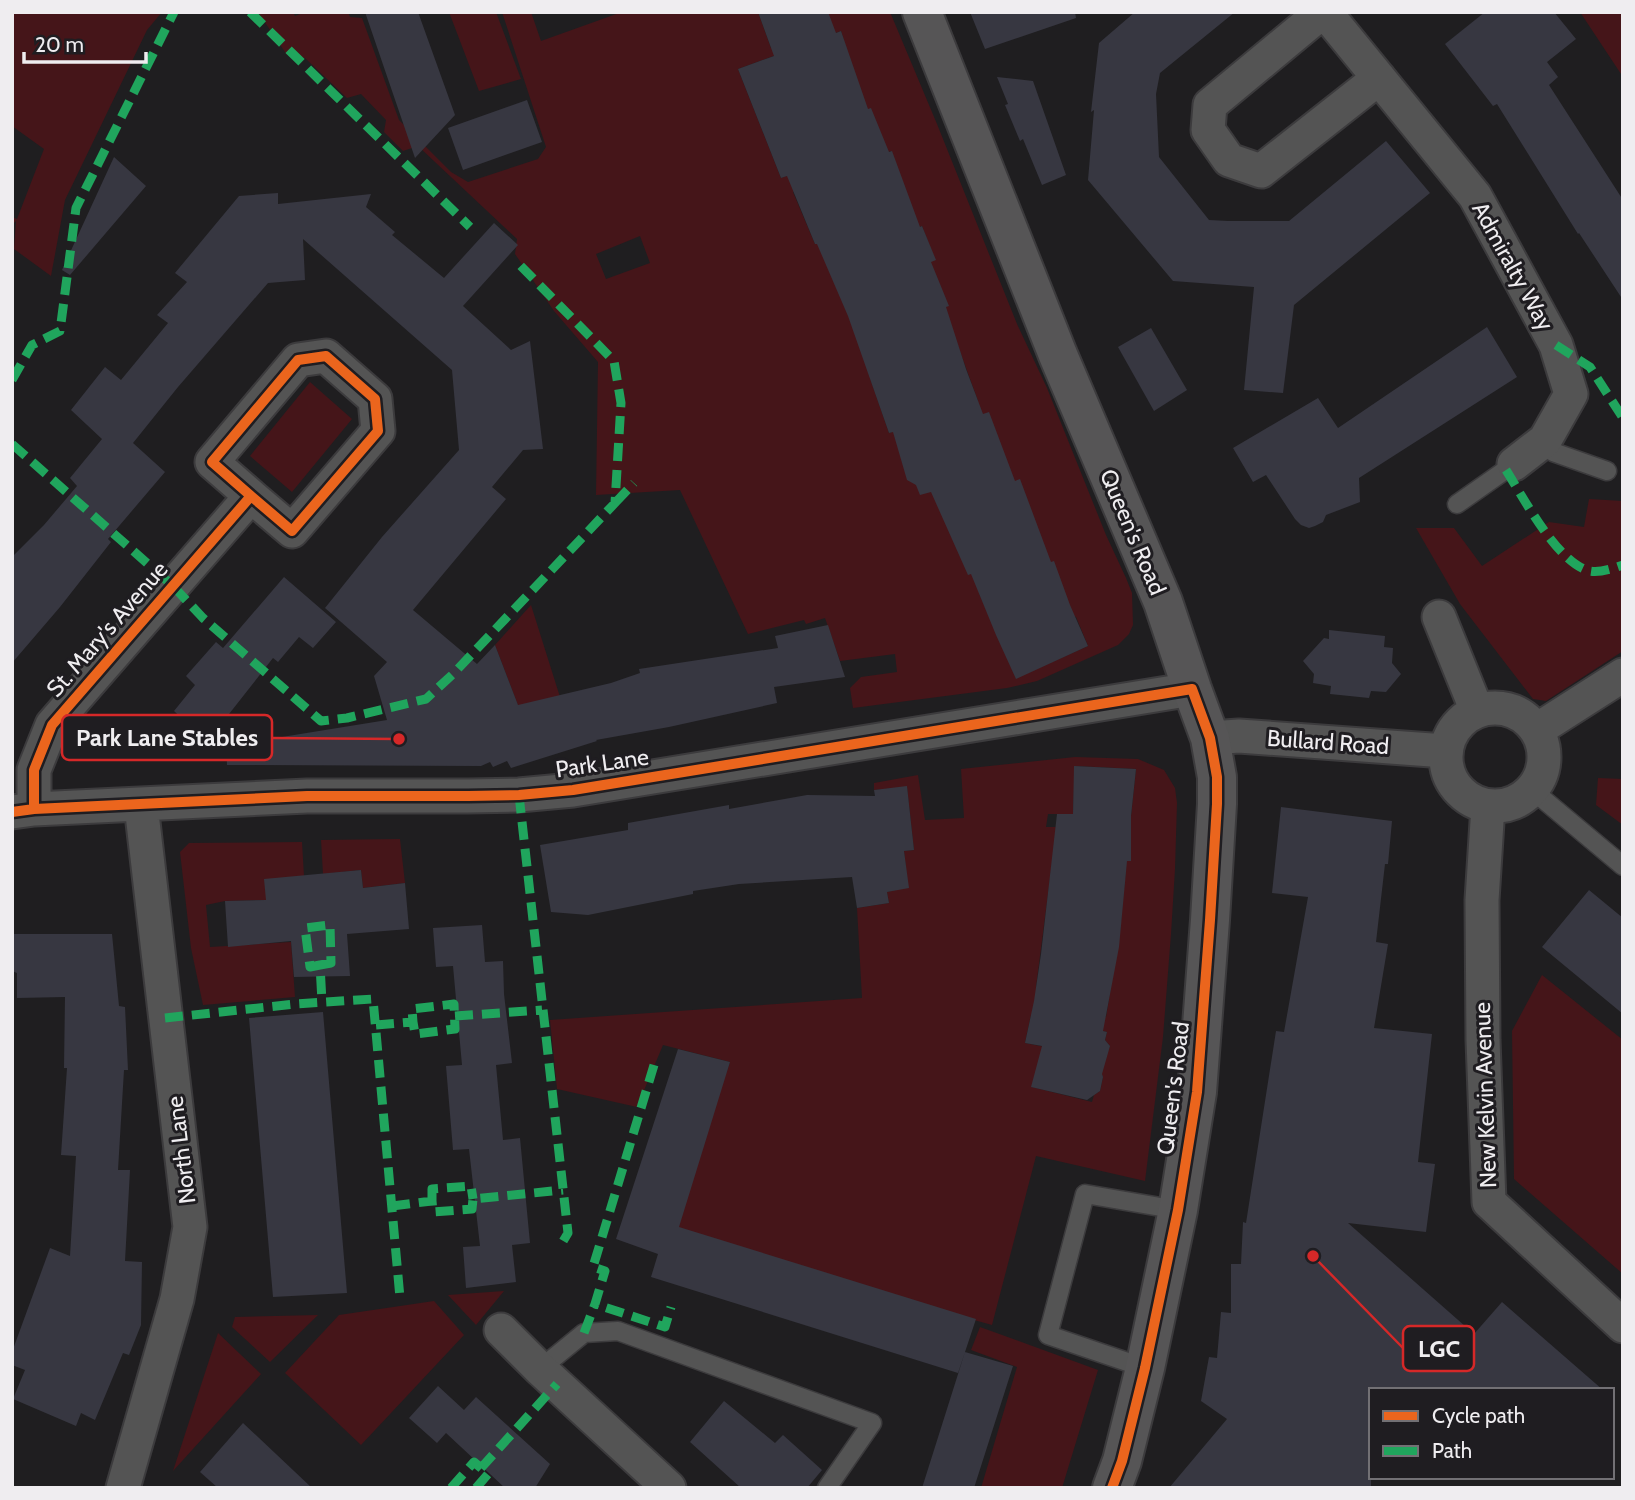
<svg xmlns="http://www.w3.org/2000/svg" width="1635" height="1500" font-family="Cabin,sans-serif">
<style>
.green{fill:#451519;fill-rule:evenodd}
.building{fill:#373741}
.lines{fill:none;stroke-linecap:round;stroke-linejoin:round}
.lane-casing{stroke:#3c3b3d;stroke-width:21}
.street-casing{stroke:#3c3b3d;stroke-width:37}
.secondary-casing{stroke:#3c3b3d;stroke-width:42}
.lane{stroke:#545454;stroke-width:18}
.street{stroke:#545454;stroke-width:33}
.secondary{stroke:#565556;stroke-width:38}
.quiet{stroke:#20a55d;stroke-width:9;stroke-dasharray:18 9;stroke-linecap:butt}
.cycleway-casing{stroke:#1f1d21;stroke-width:15}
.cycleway{stroke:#eb651d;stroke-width:10}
.labels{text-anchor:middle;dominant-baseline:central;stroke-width:6;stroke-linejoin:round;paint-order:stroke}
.street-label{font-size:23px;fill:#efedf0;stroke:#1f1d21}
.leader{fill:none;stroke:#d62828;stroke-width:2.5}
.callout-dot{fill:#d62828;stroke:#1f1d21;stroke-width:2.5}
.callout{fill:#1f1d21;stroke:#d62828;stroke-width:2.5}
.callout-label{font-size:24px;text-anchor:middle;font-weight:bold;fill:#efedf0}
</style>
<rect width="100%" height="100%" fill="#1f1e20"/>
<!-- green -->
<path class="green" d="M 12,12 L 162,12 L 147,30 L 65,200 L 51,276 L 14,249 L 16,221 L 12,225 L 12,217 L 17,219 L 44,149 L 12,126 Z
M 258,12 L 293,12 L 295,16 L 305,12 L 348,12 L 350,17 L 362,18 L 399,120 L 451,172 L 468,182 L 538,159 L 546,147 L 502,12 L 531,12 L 541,41 L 622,12 L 758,12 L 771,48 L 828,12 L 890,12 L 937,124 L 1017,324 L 1047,388 L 1106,535 L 1126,578 L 1132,593 L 1133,625 L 1129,634 L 1118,645 L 1037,681 L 1007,688 L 853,708 L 850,688 L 861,677 L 897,672 L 895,654 L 840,661 L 825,618 L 806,624 L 804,620 L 748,634 L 680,490 L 596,495 L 598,362 L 554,311 L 515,254 L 517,239 L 418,146 L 403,151 L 384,132 L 386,120 L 361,94 L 347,98 L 305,58 L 287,55 ZM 841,31 L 865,110 L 883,139 L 781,178 L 738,69 ZM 891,151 L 916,229 L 922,226 L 935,260 L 840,234 L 815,244 L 793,192 ZM 640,236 L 650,263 L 606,279 L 596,254 ZM 958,346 L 978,401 L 889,433 L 870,378 ZM 979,593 L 1076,617 L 1088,646 L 1016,678 Z
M 449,12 L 496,12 L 521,79 L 479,91 Z
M 1580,12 L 1623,12 L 1623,77 Z
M 310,382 L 352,419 L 292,492 L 250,456 Z
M 1589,499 L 1623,501 L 1623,651 L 1546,701 L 1533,699 L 1460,604 L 1416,528 L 1454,528 L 1482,566 L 1549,522 L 1584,527 Z
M 531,605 L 560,697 L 520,711 L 495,645 Z
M 1075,757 L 1138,759 L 1164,770 L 1175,788 L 1177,803 L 1175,869 L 1171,934 L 1163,1037 L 1145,1181 L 1036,1156 L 992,1325 L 668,1235 L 730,1062 L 663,1045 L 637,1107 L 557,1089 L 550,1020 L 862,998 L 857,908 L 889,903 L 887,892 L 908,887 L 904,851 L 914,850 L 907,787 L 874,790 L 874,783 L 918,775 L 925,820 L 964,818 L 961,769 ZM 1075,766 L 1136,769 L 1131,816 L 1131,861 L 1072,858 L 1057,827 L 1046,827 L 1048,814 L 1073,814 ZM 1052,863 L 1126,868 L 1120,931 L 1106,1017 L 1053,1009 L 1056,991 L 1036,987 ZM 1031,1015 L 1107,1032 L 1105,1040 L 1110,1046 L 1100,1071 L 1103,1077 L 1100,1091 L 1094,1095 L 1092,1102 L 1032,1087 L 1050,1048 L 1025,1043 Z
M 1598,778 L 1623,779 L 1623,825 L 1596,805 Z
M 400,839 L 405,883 L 363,888 L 361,870 L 323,874 L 321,840 Z
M 302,842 L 304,876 L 266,900 L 225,901 L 206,905 L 210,947 L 291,942 L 295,997 L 203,1005 L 191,948 L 180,852 L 189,843 Z
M 1542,975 L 1623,1040 L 1623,1274 L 1514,1179 L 1512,1031 Z
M 504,1291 L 476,1325 L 448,1295 Z
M 434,1301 L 464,1335 L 361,1445 L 285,1373 L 339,1315 Z
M 318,1315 L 270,1362 L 232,1327 L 235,1317 Z
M 980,1327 L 1098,1370 L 1062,1488 L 981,1488 L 1017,1367 L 971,1350 Z
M 218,1333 L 261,1374 L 173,1471 Z"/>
<!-- building -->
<path class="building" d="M 365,12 L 418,12 L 455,115 L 415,158 Z
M 758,12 L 828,12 L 836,33 L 841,31 L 868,109 L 871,108 L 889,152 L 892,151 L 920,227 L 922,226 L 936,260 L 931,262 L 949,306 L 946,307 L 966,369 L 983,414 L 989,412 L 1015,481 L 1020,479 L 1051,562 L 1054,561 L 1070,605 L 1088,646 L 1016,679 L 996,635 L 971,574 L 968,575 L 931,492 L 920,495 L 916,485 L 907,480 L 893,432 L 889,433 L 848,316 L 817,244 L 815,244 L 787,176 L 781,178 L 738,69 L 774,56 Z
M 970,12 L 1075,12 L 1076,18 L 985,49 Z
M 1135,12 L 1235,12 L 1160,73 L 1156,94 L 1159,157 L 1209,220 L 1228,221 L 1289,221 L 1386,141 L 1430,193 L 1294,305 L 1283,393 L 1244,390 L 1254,287 L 1173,281 L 1088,180 L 1094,110 L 1091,112 L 1099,43 Z
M 1485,12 L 1554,12 L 1576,39 L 1547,62 L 1558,77 L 1549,85 L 1623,200 L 1623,300 L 1579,233 L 1578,234 L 1497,104 L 1493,106 L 1445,44 Z
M 997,77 L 1033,81 L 1066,175 L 1042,185 L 1023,139 L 1020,141 L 1005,105 L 1008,104 Z
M 527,100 L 542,142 L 463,170 L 448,128 Z
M 114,157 L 146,186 L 70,275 L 62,270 Z
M 278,193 L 278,204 L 371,194 L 366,207 L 395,232 L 392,235 L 444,278 L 494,223 L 518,245 L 463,306 L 511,350 L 530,341 L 543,449 L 523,450 L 492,487 L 506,499 L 413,610 L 477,664 L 495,645 L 518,705 L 611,683 L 640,673 L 639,669 L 778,648 L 775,636 L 828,625 L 845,677 L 774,687 L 777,703 L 669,727 L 596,740 L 597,741 L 511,768 L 507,761 L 493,767 L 490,762 L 481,766 L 227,765 L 226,746 L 387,720 L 374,676 L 387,662 L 325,608 L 382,537 L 459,450 L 452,370 L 303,239 L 305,280 L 268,283 L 178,387 L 133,443 L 165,472 L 108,539 L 111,542 L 60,607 L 12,663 L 12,557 L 44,525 L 77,486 L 70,478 L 102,439 L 71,410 L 105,367 L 121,380 L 168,323 L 157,315 L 187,282 L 175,273 L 239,196 Z
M 1487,327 L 1517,377 L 1359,478 L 1360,502 L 1326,515 L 1323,522 L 1315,526 L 1309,528 L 1301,525 L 1295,519 L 1266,475 L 1253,482 L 1233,448 L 1318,398 L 1338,428 Z
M 1151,328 L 1187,390 L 1154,411 L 1118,347 Z
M 284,577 L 336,622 L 313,648 L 299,637 L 278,662 L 273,658 L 207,742 L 174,711 L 195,685 L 186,676 L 216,642 L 223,648 Z
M 1329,630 L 1385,636 L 1384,647 L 1393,648 L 1392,663 L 1401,674 L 1386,692 L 1371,691 L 1369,698 L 1330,694 L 1331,686 L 1313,683 L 1314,674 L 1303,661 L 1324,638 L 1329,639 Z
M 1074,766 L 1136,769 L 1131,816 L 1131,861 L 1127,861 L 1119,947 L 1103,1031 L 1107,1032 L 1105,1040 L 1110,1046 L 1102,1074 L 1103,1077 L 1100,1091 L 1087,1100 L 1031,1087 L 1042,1046 L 1025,1043 L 1034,1001 L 1041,954 L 1057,814 L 1073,814 Z
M 907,786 L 914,850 L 904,851 L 909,888 L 887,892 L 889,903 L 857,908 L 852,877 L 739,884 L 693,891 L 693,894 L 588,915 L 551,912 L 540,845 L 628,830 L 628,823 L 729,805 L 729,809 L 807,795 L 875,796 L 874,790 Z
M 1281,807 L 1392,821 L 1388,864 L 1385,864 L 1376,942 L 1388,944 L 1374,1028 L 1432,1034 L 1418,1162 L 1435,1164 L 1426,1232 L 1348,1223 L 1474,1334 L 1502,1302 L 1603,1390 L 1371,1390 L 1371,1488 L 1169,1488 L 1227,1419 L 1201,1401 L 1209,1357 L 1217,1358 L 1221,1312 L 1231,1313 L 1231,1264 L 1241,1264 L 1243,1222 L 1246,1223 L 1276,1031 L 1284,1032 L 1308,897 L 1272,893 Z
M 361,870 L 363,888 L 405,883 L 409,929 L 347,934 L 350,976 L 294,977 L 291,941 L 228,947 L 225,901 L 266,900 L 264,879 Z
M 1589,890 L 1623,918 L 1623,1014 L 1542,947 Z
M 482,925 L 485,962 L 503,961 L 504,994 L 512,1063 L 496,1065 L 503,1140 L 520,1138 L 530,1243 L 512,1245 L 516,1282 L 466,1288 L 463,1247 L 480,1246 L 469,1149 L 453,1150 L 446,1066 L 462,1065 L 453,966 L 436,967 L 433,928 Z
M 12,934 L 112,934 L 119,1006 L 125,1007 L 128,1070 L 124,1070 L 118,1170 L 130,1170 L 125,1261 L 142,1262 L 141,1325 L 129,1355 L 123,1353 L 95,1420 L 81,1413 L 76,1426 L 13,1399 L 25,1370 L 12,1365 L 12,1352 L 50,1248 L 70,1256 L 76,1156 L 61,1155 L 67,1068 L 64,1068 L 65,997 L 17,998 L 17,973 L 12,971 Z
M 323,1012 L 347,1293 L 273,1297 L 249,1018 Z
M 678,1049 L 730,1062 L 679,1227 L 976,1319 L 958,1373 L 651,1277 L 658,1254 L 616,1239 Z
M 965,1352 L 1013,1366 L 974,1488 L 922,1488 Z
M 438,1386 L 464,1410 L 476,1397 L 550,1464 L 535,1488 L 505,1488 L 446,1433 L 437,1443 L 409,1418 Z
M 724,1401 L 775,1443 L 783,1435 L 822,1470 L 807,1488 L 741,1488 L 690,1442 Z
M 243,1423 L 312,1488 L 218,1488 L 200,1472 Z"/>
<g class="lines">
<defs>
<path id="lane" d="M 1545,440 L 1553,452 L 1607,471
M 1457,504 L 1514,464
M 1531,789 L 1623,866
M 1145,1368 L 1048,1335 L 1085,1194 L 1178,1210
M 540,1369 L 584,1333 L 618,1331 L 872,1423 L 827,1488"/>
<path id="street" d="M 1322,12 L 1210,105 L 1208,130 L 1229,160 L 1261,171 L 1379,78
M 1325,12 L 1475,196 L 1556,345 L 1571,394 L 1545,440 L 1514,464
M 1439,617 L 1477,711
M1446 757a49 49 0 1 1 98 0a49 49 0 1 1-98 0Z
M 1537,730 L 1623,675
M 1210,738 L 1239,736 L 1445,751
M 1488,806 L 1482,900 L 1483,1040 L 1489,1202 L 1623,1326
M 34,809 L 34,770 L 52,725 L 251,496 L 292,531 L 378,431 L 375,399 L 326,356 L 298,360 L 212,462 L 251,496
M 12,812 L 34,809 L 307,796 L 468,796 L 519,795 L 573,790 L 1192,689
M 501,1330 L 540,1369 L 669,1488
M 123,1488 L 177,1299 L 190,1227 L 141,805"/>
<path id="secondary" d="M 922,12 L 1058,355 L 1163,602 L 1192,689 L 1210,738 L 1217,777 L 1217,804 L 1210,920 L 1197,1092 L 1178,1210 L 1145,1368 L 1122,1461 L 1112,1488"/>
</defs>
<!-- lane casing -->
<use href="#lane" class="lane-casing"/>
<!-- street casing -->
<use href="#street" class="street-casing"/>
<!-- secondary casing -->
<use href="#secondary" class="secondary-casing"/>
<!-- lane -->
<use href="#lane" class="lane"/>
<!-- street -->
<use href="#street" class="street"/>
<!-- secondary -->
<use href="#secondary" class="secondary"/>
<!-- quiet -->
<path class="quiet" d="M 250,12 L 470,227
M 1556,345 L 1590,367 L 1623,418
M 12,380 L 32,345 L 60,331 L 76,208 L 174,12
M 12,444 L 173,586 L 203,618 L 321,721 L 347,718 L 426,699 L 453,674 L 615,503 L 621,403 L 614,361 L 515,260
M 1506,470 C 1523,497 1558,564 1590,571 C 1600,573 1614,568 1623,565
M 615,503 L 634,483
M 519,795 L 568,1233 L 562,1243
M 320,965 L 331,963 L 330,925 L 305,928 L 310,967 L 320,965 L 322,1002
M 455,1016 L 542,1010
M 165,1018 L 295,1004 L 373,999 L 400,1298
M 376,1025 L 413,1022 L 415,1034 L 455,1029 L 454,1004 L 412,1009 L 413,1022
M 654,1065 L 593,1267 L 605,1271 L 595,1304 L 665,1327 L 671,1307
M 432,1201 L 432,1189 L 471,1186 L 473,1199
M 392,1206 L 432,1201 L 433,1212 L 472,1209 L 473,1199 L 563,1190
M 584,1333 L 595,1304
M 451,1488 L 474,1462 L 481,1468
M 476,1488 L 488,1474 L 481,1468 L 557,1384"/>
<defs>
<path id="cycleway" d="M 34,809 L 34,770 L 52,725 L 251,496 L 292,531 L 378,431 L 375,399 L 326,356 L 298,360 L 212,462 L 251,496
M 12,812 L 34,809 L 307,796 L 468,796 L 519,795 L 573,790 L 1192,689 L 1210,738 L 1217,777 L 1217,804 L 1210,920 L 1197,1092 L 1178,1210 L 1145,1368 L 1122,1461 L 1112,1488"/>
</defs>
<!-- cycleway casing -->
<use href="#cycleway" class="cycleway-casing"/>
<!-- cycleway -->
<use href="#cycleway" class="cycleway"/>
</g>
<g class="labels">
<!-- street labels -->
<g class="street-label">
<text transform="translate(1513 266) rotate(61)">Admiralty Way</text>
<text transform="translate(1133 532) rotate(67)">Queen's Road</text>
<text transform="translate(107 629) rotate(-49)">St. Mary's Avenue</text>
<text transform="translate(1328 742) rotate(4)">Bullard Road</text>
<text transform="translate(602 763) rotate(-8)">Park Lane</text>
<text transform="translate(1173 1088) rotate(-83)">Queen's Road</text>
<text transform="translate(1485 1095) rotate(-92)">New Kelvin Avenue</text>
<text transform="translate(181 1150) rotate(-97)">North Lane</text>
</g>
</g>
<!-- callouts -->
<path class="leader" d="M399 739L272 738M1313 1256L1403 1348"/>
<g class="callout-dot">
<circle cx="399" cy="739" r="7"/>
<circle cx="1313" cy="1256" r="7"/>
</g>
<g class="callout">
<rect x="62" y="715" width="210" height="45" rx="7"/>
<rect x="1403" y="1326" width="71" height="45" rx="7"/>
</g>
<g class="callout-label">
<text x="167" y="746">Park Lane Stables</text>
<text x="1439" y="1357">LGC</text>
</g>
<!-- border -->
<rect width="1635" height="1500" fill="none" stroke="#efedf0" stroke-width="28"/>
<!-- legend -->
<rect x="1369" y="1388" width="245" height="91" fill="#1f1d21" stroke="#727074" stroke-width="2"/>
<rect x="1383" y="1411" width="35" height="10" fill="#eb651d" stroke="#727074" stroke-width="2"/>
<text x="1432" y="1423" font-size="21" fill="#efedf0">Cycle path</text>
<rect x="1383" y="1446" width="35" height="10" fill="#20a55d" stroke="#727074" stroke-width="2"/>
<text x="1432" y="1458" font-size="21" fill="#efedf0">Path</text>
<!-- scale -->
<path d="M24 52v10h122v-10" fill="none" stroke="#efedf0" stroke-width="3.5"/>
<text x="35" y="52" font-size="21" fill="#efedf0" stroke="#1f1d21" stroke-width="5" paint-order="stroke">20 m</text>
</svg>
